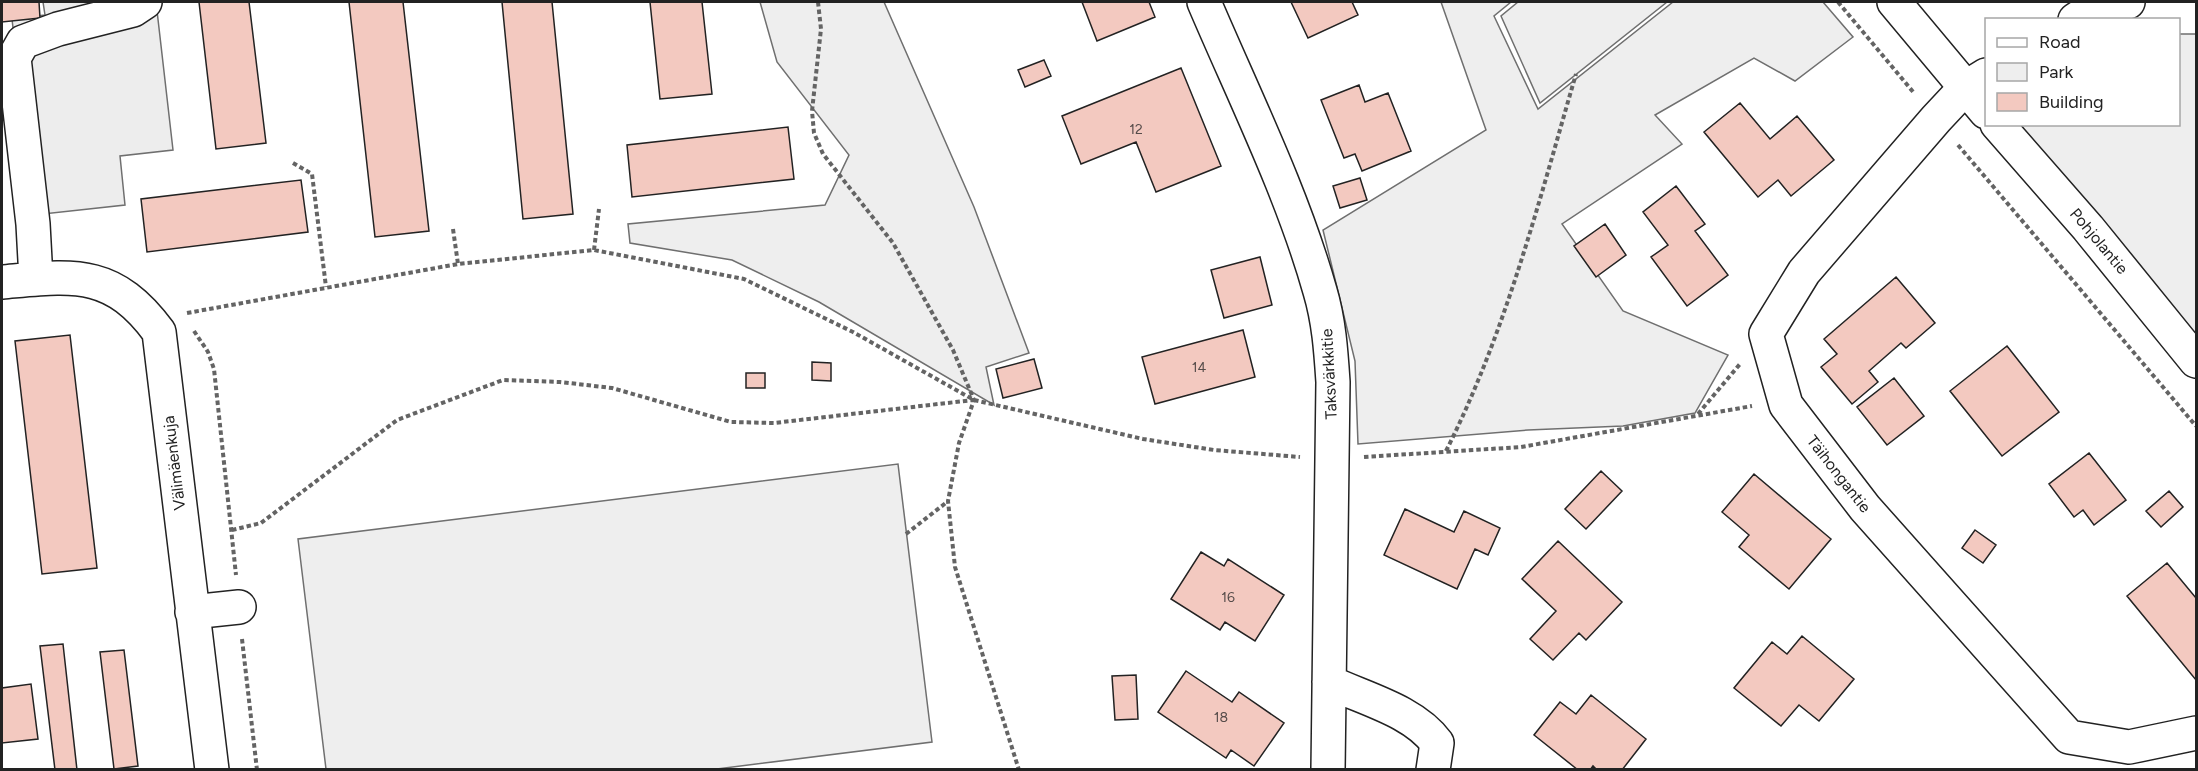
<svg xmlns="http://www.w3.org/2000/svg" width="2198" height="771" font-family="Figtree,sans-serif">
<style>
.green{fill:#eee;stroke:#6f6f6f;stroke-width:1.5}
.parking{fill:#ededed;stroke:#6f6f6f;stroke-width:1.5}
.building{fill:#f3c9c0;stroke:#222;stroke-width:1.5}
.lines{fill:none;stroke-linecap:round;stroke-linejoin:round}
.minor-casing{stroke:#222;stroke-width:36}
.major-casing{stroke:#222;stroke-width:36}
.path{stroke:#646464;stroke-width:4;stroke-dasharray:4.5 3;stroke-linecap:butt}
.minor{stroke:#fff;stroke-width:33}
.major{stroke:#fff;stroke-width:33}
.labels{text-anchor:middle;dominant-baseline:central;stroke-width:4.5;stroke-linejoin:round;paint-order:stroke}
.number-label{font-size:14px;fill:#564c4a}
.street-label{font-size:16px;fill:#222;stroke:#fff}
</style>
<rect width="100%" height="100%" fill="#fff"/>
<!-- green -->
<path class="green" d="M 760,2 L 884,2 L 974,207 L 1029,353 L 986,367 L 994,405 L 819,302 L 732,260 L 630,243 L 628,224 L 825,205 L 849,155 L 777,62 Z
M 1441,2 L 1511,2 L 1494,16 L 1538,109 L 1673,2 L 1823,2 L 1853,37 L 1795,81 L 1754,58 L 1655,115 L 1682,144 L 1562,224 L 1623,311 L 1728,355 L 1695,413 L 1623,426 L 1528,430 L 1358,444 L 1355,361 L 1323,230 L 1486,130 Z
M 1518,2 L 1667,2 L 1540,103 L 1501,16 Z
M 2179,34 L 2196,34 L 2196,340 L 2019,125 L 2178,124 Z
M 898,464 L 932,742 L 709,770 L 326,769 L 298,539 Z"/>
<!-- parking -->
<path class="parking" d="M 43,2 L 156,2 L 173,150 L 120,156 L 125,205 L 34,215 L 12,19 L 45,15 Z"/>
<!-- building -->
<path class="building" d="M 2,2 L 39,2 L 40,18 L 2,22 Z
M 199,2 L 249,2 L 266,143 L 216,149 Z
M 349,2 L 403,2 L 429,231 L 375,237 Z
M 502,2 L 552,2 L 573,214 L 523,219 Z
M 650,2 L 702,2 L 712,94 L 660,99 Z
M 1082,2 L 1149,2 L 1155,17 L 1097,41 Z
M 1291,2 L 1352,2 L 1358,15 L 1308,38 Z
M 1044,60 L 1051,76 L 1025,87 L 1018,70 Z
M 1181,68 L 1221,166 L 1156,192 L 1136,142 L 1081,164 L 1062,116 Z
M 1359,85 L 1365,102 L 1388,93 L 1411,151 L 1362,171 L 1355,154 L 1344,158 L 1321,100 Z
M 1740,103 L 1770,139 L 1797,116 L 1834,160 L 1791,196 L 1778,180 L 1758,197 L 1704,132 Z
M 788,127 L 794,179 L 632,197 L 627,145 Z
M 1360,178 L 1367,200 L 1340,208 L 1333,186 Z
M 301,180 L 308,232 L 147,252 L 141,199 Z
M 1676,186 L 1705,224 L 1695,231 L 1728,275 L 1687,306 L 1651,257 L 1668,245 L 1643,212 Z
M 1605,224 L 1626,255 L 1596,277 L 1574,246 Z
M 1260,257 L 1272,305 L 1224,318 L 1211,270 Z
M 1896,277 L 1935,323 L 1906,348 L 1901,343 L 1869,371 L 1878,382 L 1852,404 L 1821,367 L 1837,354 L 1824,339 Z
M 1243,330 L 1255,377 L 1155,404 L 1142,357 Z
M 70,335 L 97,568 L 42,574 L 15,341 Z
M 2007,346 L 2059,412 L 2002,456 L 1950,391 Z
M 1034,359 L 1042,388 L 1003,398 L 996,369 Z
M 812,362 L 831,363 L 831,381 L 812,380 Z
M 746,373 L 765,373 L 765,388 L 746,388 Z
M 1894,378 L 1924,416 L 1887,445 L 1857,407 Z
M 2089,453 L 2126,500 L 2094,525 L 2083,510 L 2074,517 L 2049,484 Z
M 1601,471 L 1622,491 L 1586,529 L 1565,509 Z
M 1754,474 L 1831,539 L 1789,589 L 1739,547 L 1749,535 L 1722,512 Z
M 2169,491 L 2183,507 L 2161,527 L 2146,511 Z
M 1405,509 L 1454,532 L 1464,511 L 1500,528 L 1488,555 L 1475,549 L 1457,589 L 1384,555 Z
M 1975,530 L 1996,545 L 1983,563 L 1962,548 Z
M 1558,541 L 1622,602 L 1586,640 L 1579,633 L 1553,660 L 1530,639 L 1556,611 L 1522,579 Z
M 1201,552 L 1224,566 L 1228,559 L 1284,595 L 1255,641 L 1225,622 L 1220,630 L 1171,599 Z
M 2167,563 L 2196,598 L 2196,680 L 2127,596 Z
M 1802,636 L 1854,679 L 1819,721 L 1799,705 L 1781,726 L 1734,688 L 1772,642 L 1787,654 Z
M 63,644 L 77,770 L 55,770 L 40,646 Z
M 124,650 L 138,766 L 114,769 L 100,652 Z
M 1186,671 L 1232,702 L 1239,692 L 1284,723 L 1254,766 L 1231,750 L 1226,758 L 1158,712 Z
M 1136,675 L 1138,719 L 1115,720 L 1112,676 Z
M 31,684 L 38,739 L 2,743 L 2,688 Z
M 1591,695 L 1646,739 L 1622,770 L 1597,770 L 1593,766 L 1590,770 L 1578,770 L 1534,735 L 1560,702 L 1576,714 Z"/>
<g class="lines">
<defs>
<path id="minor" d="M 1204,2 C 1244,96 1292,192 1320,291 C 1329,321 1331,352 1333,382 L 1328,770
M 2075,20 L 2093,8 L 2128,2
M 1986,75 L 1965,88 L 1936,119 L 1804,272 L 1766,334 L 1786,405 L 1865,508 L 2069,737 L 2129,747 L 2196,733
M 36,279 L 33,224 L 14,58 L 23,42 L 58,29 L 133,10 L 145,2
M 2,282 C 72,276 112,268 159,332 L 212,770
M 192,612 L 239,607
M 1329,682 C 1365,699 1414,711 1437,743 L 1433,770"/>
<path id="major" d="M 1894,2 L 1986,112
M 1997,124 L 2088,228 L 2196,361"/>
</defs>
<!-- minor casing -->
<use href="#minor" class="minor-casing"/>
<!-- major casing -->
<use href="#major" class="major-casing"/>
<!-- path -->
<path class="path" d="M 818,2 L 821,29 L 812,111 L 814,133 L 823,154 L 893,243 L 953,350 L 974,400 L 959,443 L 948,501 L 955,567 L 1019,770
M 1838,2 L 1914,93
M 1958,145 L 2196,426
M 293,163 L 312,174 L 326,287
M 453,229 L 458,264
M 594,250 L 599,209
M 187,313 L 458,264 L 594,250 L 744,279 L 853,332 L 974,400 L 1143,439 L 1214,450 L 1300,457
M 194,331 L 208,352 L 214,369 L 236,575
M 1698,414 L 1740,364
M 1446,451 C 1506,332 1539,201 1576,74
M 1364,457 L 1521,447 L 1752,406
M 232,530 L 261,523 L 397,420 L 503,380 L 560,382 L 612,388 L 731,422 L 774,423 L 973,400
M 906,534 L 947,502
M 242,639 L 257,770"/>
<!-- minor -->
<use href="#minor" class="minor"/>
<!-- major -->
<use href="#major" class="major"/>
</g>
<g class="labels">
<!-- number labels -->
<g class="number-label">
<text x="1136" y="129">12</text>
<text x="1199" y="367">14</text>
<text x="1228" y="597">16</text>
<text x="1221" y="717">18</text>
</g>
<!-- street labels -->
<g class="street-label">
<text transform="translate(2099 241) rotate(50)">Pohjolantie</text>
<text transform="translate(1329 374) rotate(-93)">Taksvärkkitie</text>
<text transform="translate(174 463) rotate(-97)">Välimäenkuja</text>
<text transform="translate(1839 474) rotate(52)">Täihongantie</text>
</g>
</g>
<!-- border -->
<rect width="2198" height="771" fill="none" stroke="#222222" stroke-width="6"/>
<!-- legend -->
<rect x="1985" y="18" width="195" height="108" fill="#ffffff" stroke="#a7a7a7" stroke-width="1.5"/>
<rect x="1997" y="38" width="30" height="9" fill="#ffffff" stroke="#a7a7a7" stroke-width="1.5"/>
<text x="2039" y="48" font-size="18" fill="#222222">Road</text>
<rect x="1997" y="63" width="30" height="18" fill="#eeeeee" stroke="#a7a7a7" stroke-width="1.5"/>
<text x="2039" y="78" font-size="18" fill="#222222">Park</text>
<rect x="1997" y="93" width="30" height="18" fill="#f3c9c0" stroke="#a7a7a7" stroke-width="1.5"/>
<text x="2039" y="108" font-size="18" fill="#222222">Building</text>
</svg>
